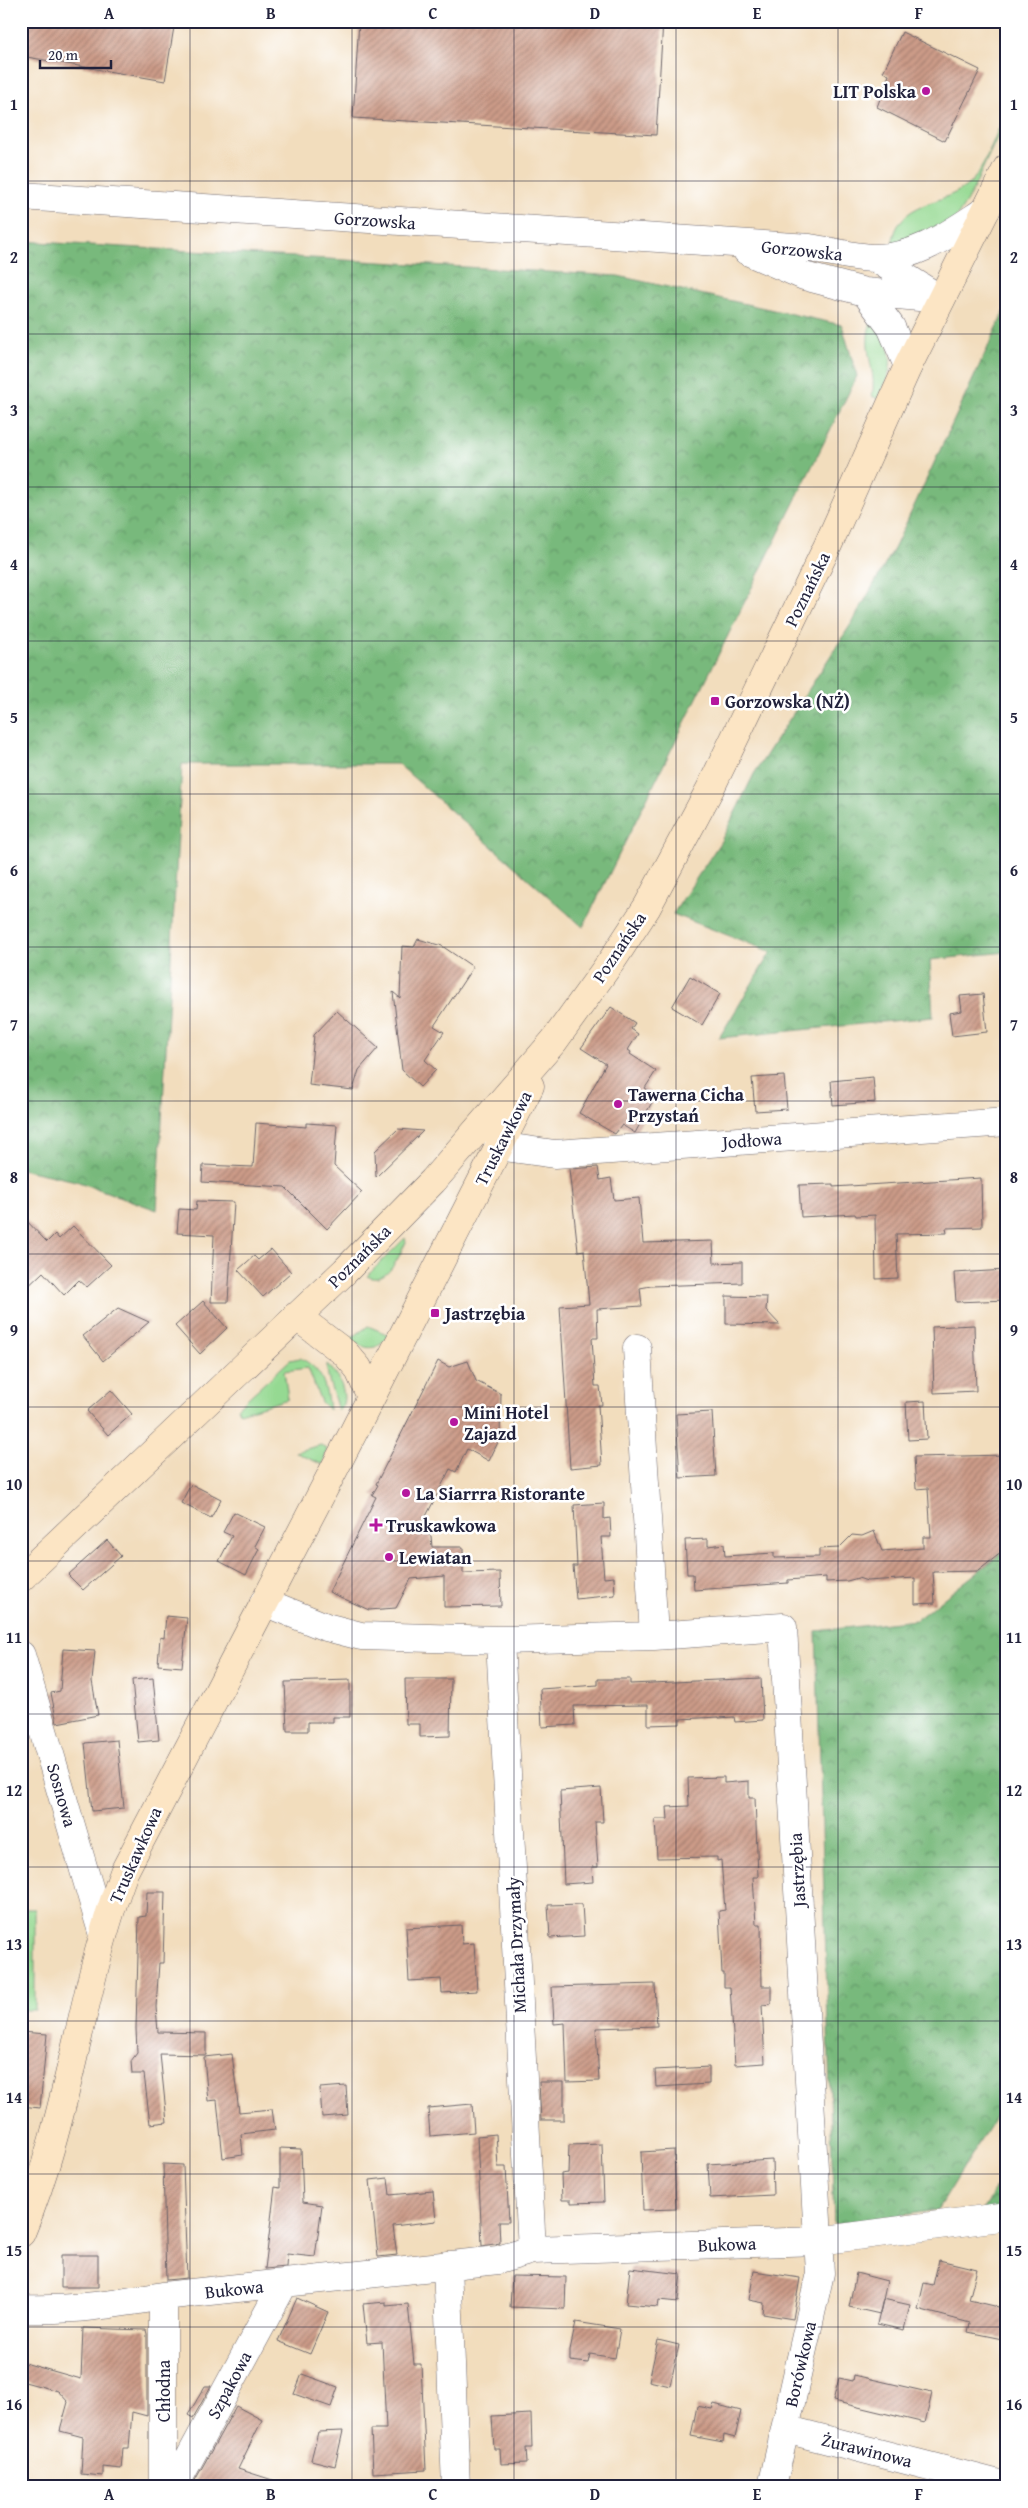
<svg xmlns="http://www.w3.org/2000/svg" width="1028" height="2508" font-family="'Gentium Book Plus',serif">
<style>
.green{fill:#95d992;stroke:#5c7e66}
.forest{fill:url(#forest-crowns);stroke:#4d6e5c}
.building{fill:url(#building-hatch)}
.lines{fill:none;stroke-linecap:round;stroke-linejoin:round}
.street-casing{stroke:#6b6368;stroke-width:29}
.secondary-casing{stroke:#6b6368;stroke-width:29}
.street{stroke:#fff;stroke-width:28}
.secondary{stroke:#fce5c4;stroke-width:28}
.grid{fill:none;stroke:#22223b;stroke-width:1;stroke-opacity:0.55}
.poi-dot{fill:#b5179e;stroke:#fff;stroke-width:2}
.labels{text-anchor:middle;dominant-baseline:central;stroke-width:5;stroke-linejoin:round;paint-order:stroke}
.poi-label{font-size:18px;font-weight:bold;fill:#22223b;stroke:#fff;text-anchor:start}
.street-label{font-size:18px;fill:#22223b;stroke:#fff}
.neatline{fill:none;stroke:#22223b;stroke-width:2}
.grid-label{font-size:16px;text-anchor:middle;font-weight:bold;fill:#22223b}
</style>
<defs>
<pattern id="forest-crowns" width="20" height="18" patternUnits="userSpaceOnUse" patternTransform="scale(1.25)"><rect width="20" height="18" fill="#78b97c"/><path d="M2 6a3 3 0 1 1 6 0M12 15a3 3 0 1 1 6 0" fill="none" stroke="#629667"/></pattern>
<pattern id="building-hatch" width="6" height="6" patternUnits="userSpaceOnUse" patternTransform="scale(1.25)"><rect width="6" height="6" fill="#cc9b88"/><path d="M-1 1l2-2M0 6l6-6M5 7l2-2" fill="none" stroke="#a57e70"/></pattern>
</defs>
<rect width="100%" height="100%" fill="#fff"/>
<filter id="ink" filterUnits="userSpaceOnUse"><feTurbulence type="fractalNoise" baseFrequency=".02" numOctaves="2"/><feDisplacementMap in="SourceGraphic" scale="10" xChannelSelector="R" yChannelSelector="G"/><feConvolveMatrix kernelMatrix="1 2 1 2 8 2 1 2 1" color-interpolation-filters="sRGB"/></filter>
<filter id="wash" filterUnits="userSpaceOnUse"><feTurbulence type="fractalNoise" baseFrequency=".0096" numOctaves="4" result="noise"/><feDisplacementMap in="SourceGraphic" scale="20" xChannelSelector="R" yChannelSelector="G"/><feGaussianBlur stdDeviation="1.12" result="paint"/><feColorMatrix in="noise" values="0 0 0 0 0 0 0 0 0 0 0 0 0 0 0 0 0 1.4 0 .05"/><feComposite in="paint" operator="in"/></filter>
<g filter="url(#wash)">
<rect width="100%" height="100%" fill="#f2ddbd"/>
<!-- green -->
<path class="green" d="M 1004,117 L 1006,118 L 971,194 L 953,223 L 892,246 C 897,197 944,208 971,182 C 983,171 996,133 1004,117 Z
M 873,317 C 892,354 898,360 878,399 L 872,396 C 877,376 866,357 868,336 C 868,330 871,323 873,317 Z
M 405,1238 L 406,1242 C 399,1256 387,1287 367,1276 Z
M 368,1326 L 389,1335 C 377,1353 365,1349 349,1340 Z
M 300,1358 C 323,1369 326,1386 329,1410 L 321,1402 L 308,1368 L 284,1371 L 288,1399 L 240,1413 L 237,1408 L 290,1360 Z
M 327,1364 C 338,1373 352,1400 338,1411 C 335,1397 326,1378 327,1364 Z
M 321,1445 L 327,1449 L 323,1465 L 295,1452 Z
M 21,1909 L 35,1909 L 35,2010 L 21,2010 Z"/>
<!-- forest -->
<path class="forest" d="M 21,241 L 618,276 L 842,325 L 857,376 L 583,927 L 398,764 L 182,764 L 157,1210 L 76,1181 L 21,1169 Z
M 1007,306 L 1007,952 L 930,960 L 933,1017 L 719,1038 L 771,952 L 673,914 L 721,841 L 754,774 L 853,621 L 895,547 Z
M 1007,1549 L 1007,2106 L 1003,2104 L 938,2210 L 834,2225 L 816,1631 L 916,1620 Z
M 1007,2169 L 1007,2214 L 977,2218 Z"/>
<g id="blocks">
<!-- building -->
<path class="building" d="M 21,21 L 175,21 L 165,81 L 21,56 Z
M 359,21 L 663,21 L 656,135 L 353,118 Z
M 902,32 L 980,70 L 945,141 L 877,107 L 889,75 L 883,72 Z
M 418,939 L 442,946 L 473,967 L 434,1026 L 444,1032 L 425,1060 L 436,1070 L 420,1087 L 402,1070 L 393,992 L 400,998 L 402,946 L 414,947 Z
M 690,976 L 720,994 L 702,1025 L 672,1007 Z
M 983,994 L 987,1032 L 952,1036 L 949,1013 L 962,1011 L 960,996 Z
M 611,1007 L 635,1023 L 631,1029 L 638,1034 L 628,1050 L 631,1052 L 630,1054 L 656,1071 L 645,1088 L 656,1095 L 635,1133 L 622,1125 L 615,1134 L 579,1113 L 606,1064 L 581,1048 Z
M 337,1011 L 378,1048 L 359,1070 L 353,1090 L 309,1085 L 314,1035 Z
M 784,1076 L 787,1109 L 755,1111 L 752,1078 Z
M 873,1077 L 875,1102 L 833,1105 L 831,1081 Z
M 256,1123 L 306,1127 L 306,1123 L 337,1125 L 334,1166 L 362,1192 L 327,1229 L 285,1187 L 202,1182 L 203,1165 L 253,1167 Z
M 398,1129 L 423,1131 L 376,1177 L 375,1151 Z
M 598,1167 L 600,1180 L 611,1178 L 614,1200 L 639,1198 L 643,1243 L 713,1241 L 714,1263 L 742,1262 L 742,1283 L 651,1286 L 640,1288 L 642,1306 L 597,1309 L 598,1338 L 592,1338 L 595,1386 L 600,1386 L 602,1405 L 598,1405 L 602,1465 L 570,1468 L 560,1306 L 589,1304 L 584,1250 L 578,1251 L 569,1169 Z
M 981,1178 L 982,1227 L 946,1228 L 947,1233 L 896,1234 L 898,1278 L 876,1279 L 875,1215 L 856,1216 L 855,1214 L 801,1217 L 799,1185 L 833,1184 L 833,1187 Z
M 197,1201 L 234,1202 L 228,1302 L 211,1302 L 214,1235 L 177,1233 L 179,1209 L 196,1210 Z
M 21,1215 L 47,1242 L 55,1234 L 59,1239 L 73,1226 L 111,1265 L 87,1287 L 79,1280 L 64,1295 L 43,1272 L 21,1293 Z
M 271,1249 L 291,1272 L 263,1297 L 238,1270 L 254,1256 L 258,1260 Z
M 1007,1270 L 1007,1300 L 956,1302 L 954,1273 Z
M 726,1296 L 767,1297 L 766,1310 L 780,1325 L 726,1324 Z
M 203,1301 L 227,1328 L 200,1354 L 175,1326 Z
M 118,1308 L 149,1322 L 103,1361 L 83,1336 Z
M 974,1325 L 976,1391 L 934,1393 L 932,1327 Z
M 438,1361 L 449,1367 L 468,1361 L 476,1381 L 501,1394 L 500,1438 L 489,1461 L 467,1449 L 456,1472 L 450,1469 L 419,1530 L 431,1536 L 432,1547 L 463,1547 L 463,1573 L 500,1572 L 501,1606 L 444,1607 L 444,1576 L 411,1579 L 396,1608 L 369,1610 L 329,1592 L 376,1497 L 372,1495 L 378,1485 L 376,1484 Z
M 111,1390 L 132,1414 L 108,1435 L 87,1411 Z
M 925,1401 L 927,1439 L 908,1440 L 906,1402 Z
M 712,1412 L 716,1476 L 680,1478 L 676,1414 Z
M 1007,1455 L 1007,1548 L 978,1571 L 933,1572 L 935,1603 L 915,1604 L 915,1578 L 867,1581 L 858,1578 L 847,1581 L 826,1582 L 826,1577 L 788,1580 L 788,1583 L 694,1590 L 693,1574 L 687,1574 L 685,1540 L 708,1539 L 708,1546 L 724,1544 L 725,1556 L 774,1553 L 774,1558 L 819,1557 L 819,1549 L 839,1548 L 852,1535 L 862,1536 L 874,1531 L 882,1551 L 923,1548 L 923,1537 L 931,1537 L 928,1488 L 916,1489 L 914,1457 Z
M 191,1484 L 221,1499 L 211,1518 L 181,1503 Z
M 604,1503 L 604,1519 L 610,1518 L 611,1537 L 601,1537 L 604,1578 L 614,1577 L 615,1595 L 576,1599 L 573,1566 L 577,1566 L 574,1505 Z
M 234,1512 L 265,1527 L 255,1546 L 259,1549 L 246,1575 L 219,1561 L 232,1536 L 223,1532 Z
M 107,1540 L 121,1556 L 83,1590 L 68,1575 Z
M 166,1616 L 187,1618 L 182,1667 L 158,1665 L 160,1637 L 164,1638 Z
M 63,1649 L 95,1651 L 92,1681 L 98,1715 L 57,1723 L 51,1693 L 60,1691 Z
M 153,1678 L 159,1740 L 138,1742 L 132,1680 Z
M 761,1678 L 763,1720 L 735,1722 L 734,1717 L 719,1718 L 719,1717 L 680,1719 L 680,1724 L 648,1725 L 648,1705 L 574,1706 L 575,1725 L 542,1727 L 540,1689 L 598,1685 L 598,1679 L 630,1679 L 630,1684 Z
M 405,1679 L 451,1679 L 450,1736 L 420,1737 L 420,1724 L 406,1724 Z
M 350,1680 L 350,1717 L 333,1717 L 333,1722 L 308,1722 L 308,1731 L 287,1731 L 285,1682 Z
M 117,1740 L 124,1808 L 92,1811 L 85,1743 Z
M 724,1777 L 724,1783 L 749,1781 L 749,1798 L 755,1798 L 758,1877 L 753,1877 L 756,1924 L 761,1924 L 762,1986 L 771,1986 L 771,2004 L 762,2005 L 765,2063 L 735,2065 L 730,1987 L 724,1987 L 724,1973 L 722,1973 L 719,1911 L 725,1910 L 721,1860 L 717,1861 L 717,1857 L 657,1858 L 655,1819 L 668,1819 L 667,1807 L 689,1806 L 688,1778 Z
M 601,1788 L 603,1822 L 595,1822 L 598,1867 L 592,1867 L 593,1882 L 564,1884 L 560,1791 Z
M 147,1892 L 165,1892 L 163,1963 L 159,1963 L 156,2007 L 158,2032 L 206,2033 L 206,2055 L 160,2054 L 167,2122 L 150,2124 L 144,2074 L 132,2074 L 131,2061 L 137,2053 L 136,2028 L 139,1917 L 146,1916 Z
M 582,1904 L 584,1936 L 550,1938 L 548,1905 Z
M 461,1925 L 462,1944 L 474,1943 L 477,1991 L 442,1993 L 441,1979 L 409,1981 L 406,1928 Z
M 655,1984 L 657,2026 L 596,2028 L 599,2081 L 567,2082 L 565,2023 L 554,2024 L 552,1987 Z
M 21,2032 L 47,2034 L 40,2108 L 21,2106 Z
M 232,2054 L 239,2112 L 272,2109 L 275,2130 L 241,2134 L 243,2155 L 223,2158 L 217,2100 L 208,2101 L 204,2057 Z
M 709,2067 L 709,2084 L 656,2087 L 655,2070 Z
M 539,2082 L 564,2082 L 564,2120 L 541,2120 Z
M 346,2086 L 348,2115 L 322,2117 L 320,2088 Z
M 472,2104 L 474,2132 L 430,2136 L 428,2108 Z
M 496,2134 L 498,2167 L 506,2167 L 509,2222 L 499,2222 L 500,2243 L 482,2246 L 477,2136 Z
M 602,2144 L 604,2202 L 571,2203 L 571,2200 L 562,2200 L 561,2174 L 568,2173 L 569,2145 Z
M 280,2148 L 301,2149 L 303,2202 L 322,2205 L 315,2257 L 287,2254 L 286,2267 L 265,2269 L 275,2187 L 280,2188 Z
M 674,2150 L 676,2209 L 643,2210 L 641,2152 Z
M 772,2160 L 773,2195 L 710,2198 L 708,2164 Z
M 163,2164 L 183,2165 L 187,2278 L 166,2280 Z
M 388,2178 L 390,2195 L 433,2191 L 436,2221 L 393,2226 L 397,2255 L 378,2257 L 370,2180 Z
M 61,2255 L 98,2255 L 98,2287 L 61,2287 Z
M 939,2260 L 977,2269 L 969,2300 L 1007,2309 L 1007,2340 L 968,2332 L 970,2323 L 918,2309 L 924,2283 L 933,2285 Z
M 630,2268 L 681,2274 L 678,2302 L 659,2300 L 658,2307 L 626,2304 Z
M 754,2271 L 800,2278 L 793,2319 L 763,2314 L 764,2303 L 749,2300 Z
M 856,2273 L 887,2281 L 880,2314 L 849,2307 Z
M 512,2276 L 566,2277 L 565,2309 L 510,2307 Z
M 297,2298 L 328,2312 L 310,2354 L 278,2341 Z
M 883,2299 L 910,2305 L 904,2330 L 877,2324 Z
M 386,2302 L 386,2306 L 408,2304 L 414,2364 L 421,2364 L 426,2470 L 373,2473 L 371,2429 L 386,2429 L 382,2342 L 367,2343 L 363,2304 Z
M 576,2322 L 620,2329 L 615,2358 L 590,2354 L 588,2363 L 570,2361 L 570,2350 Z
M 83,2328 L 146,2330 L 147,2334 L 147,2416 L 132,2412 L 129,2448 L 123,2448 L 121,2469 L 103,2467 L 103,2476 L 81,2474 L 83,2437 L 60,2431 L 68,2402 L 58,2391 L 21,2381 L 21,2362 L 81,2379 Z
M 658,2340 L 679,2345 L 670,2386 L 649,2381 Z
M 302,2374 L 338,2387 L 331,2407 L 294,2394 Z
M 854,2375 L 932,2393 L 925,2423 L 833,2401 L 839,2378 L 853,2381 Z
M 205,2386 L 211,2386 L 193,2418 L 188,2415 Z
M 714,2404 L 741,2411 L 735,2438 L 724,2435 L 723,2442 L 691,2436 L 697,2406 L 712,2409 Z
M 236,2406 L 262,2420 L 238,2469 L 282,2483 L 281,2487 L 199,2487 L 193,2484 Z
M 531,2414 L 532,2448 L 526,2448 L 527,2463 L 501,2464 L 500,2449 L 494,2449 L 492,2416 Z
M 343,2431 L 335,2466 L 311,2460 L 318,2432 Z"/>
</g>
</g>
<g filter="url(#ink)">
<use href="#blocks" fill-opacity="0" stroke="#6b6368" stroke-width="1"/>
<g class="lines">
<defs>
<path id="street" d="M 21,196 L 810,248 C 831,251 853,257 874,258 C 917,259 952,232 986,210
M 747,251 L 804,276 L 865,292 L 941,299
M 875,258 L 937,297
M 865,292 L 891,327 L 908,366
M 498,1146 L 555,1154 L 1007,1122
M 637,1348 L 654,1636
M 264,1602 L 326,1627 L 361,1636 L 500,1640 L 654,1636 L 783,1627 L 820,2273 L 772,2487
M 500,1640 L 532,2250
M 21,1655 L 103,1935
M 447,2265 L 456,2487
M 21,2309 C 70,2311 116,2304 163,2296 L 498,2260 L 532,2250 L 818,2241 L 1007,2216
M 785,2429 L 1007,2486
M 163,2487 L 163,2296
M 174,2487 L 284,2283"/>
<path id="secondary" d="M 296,1316 L 345,1353 L 358,1368 L 371,1397
M 21,1578 L 345,1271 L 433,1181 L 554,1041 L 613,959 L 647,907 L 710,789 L 828,545 L 908,366 L 1007,168
M 21,2233 C 70,2117 80,1989 124,1872 L 353,1433 L 530,1086"/>
</defs>
<!-- street casing -->
<use href="#street" class="street-casing"/>
<!-- secondary casing -->
<use href="#secondary" class="secondary-casing"/>
<!-- street -->
<use href="#street" class="street"/>
<!-- secondary -->
<use href="#secondary" class="secondary"/>
</g>
</g>
<!-- grid -->
<path class="grid" d="M 190,21 L 190,2487M 352,21 L 352,2487M 514,21 L 514,2487M 676,21 L 676,2487M 838,21 L 838,2487M 21,181 L 1007,181M 21,334 L 1007,334M 21,487 L 1007,487M 21,641 L 1007,641M 21,794 L 1007,794M 21,947 L 1007,947M 21,1101 L 1007,1101M 21,1254 L 1007,1254M 21,1407 L 1007,1407M 21,1561 L 1007,1561M 21,1714 L 1007,1714M 21,1867 L 1007,1867M 21,2021 L 1007,2021M 21,2174 L 1007,2174M 21,2327 L 1007,2327"/>
<!-- markers -->
<g class="poi-dot">
<circle cx="926" cy="91" r="5"/>
<rect x="710" y="696" width="10" height="10" rx="2.5"/>
<circle cx="618" cy="1104" r="5"/>
<rect x="430" y="1308" width="10" height="10" rx="2.5"/>
<circle cx="454" cy="1422" r="5"/>
<circle cx="406" cy="1493" r="5"/>
<path d="M373.5 1517.5h5v5h5v5h-5v5h-5v-5h-5v-5h5z"/>
<circle cx="389" cy="1557" r="5"/>
</g>
<g class="labels">
<!-- poi labels -->
<g class="poi-label">
<text x="916" y="91" text-anchor="end">LIT Polska</text>
<text x="725" y="701">Gorzowska (NŻ)</text>
<text x="628" y="1094">Tawerna Cicha<tspan x="628" dy="21">Przystań</tspan></text>
<text x="445" y="1313">Jastrzębia</text>
<text x="464" y="1412">Mini Hotel<tspan x="464" dy="21">Zajazd</tspan></text>
<text x="416" y="1493">La Siarrra Ristorante</text>
<text x="386" y="1525">Truskawkowa</text>
<text x="399" y="1557">Lewiatan</text>
</g>
<!-- street labels -->
<g class="street-label">
<text transform="translate(375 220) rotate(4)">Gorzowska</text>
<text transform="translate(802 250) rotate(6)">Gorzowska</text>
<text transform="translate(807 589) rotate(-64)">Poznańska</text>
<text transform="translate(619 947) rotate(-56)">Poznańska</text>
<text transform="translate(503 1138) rotate(-63)">Truskawkowa</text>
<text transform="translate(752 1140) rotate(-4)">Jodłowa</text>
<text transform="translate(359 1256) rotate(-45)">Poznańska</text>
<text transform="translate(62 1795) rotate(74)">Sosnowa</text>
<text transform="translate(135 1855) rotate(-66)">Truskawkowa</text>
<text transform="translate(797 1870) rotate(-93)">Jastrzębia</text>
<text transform="translate(516 1945) rotate(-93)">Michała Drzymały</text>
<text transform="translate(727 2244) rotate(-2)">Bukowa</text>
<text transform="translate(234 2289) rotate(-6)">Bukowa</text>
<text transform="translate(800 2364) rotate(-77)">Borówkowa</text>
<text transform="translate(229 2385) rotate(-62)">Szpakowa</text>
<text transform="translate(163 2391) rotate(-90)">Chłodna</text>
<text transform="translate(867 2450) rotate(14)">Żurawinowa</text>
</g>
</g>
<!-- margin -->
<rect width="1028" height="2508" fill="none" stroke="#fff" stroke-width="55"/>
<!-- scale -->
<path d="M40 60v8h71v-8" fill="none" stroke="#22223b" stroke-width="2.5"/>
<text x="48" y="60" font-size="15" fill="#22223b" stroke="#ffffff" stroke-width="4" paint-order="stroke">20 m</text>
<rect x="28" y="28" width="972" height="2452" class="neatline"/>
<g class="grid-label">
<text x="109" y="19">A</text>
<text x="271" y="19">B</text>
<text x="433" y="19">C</text>
<text x="595" y="19">D</text>
<text x="757" y="19">E</text>
<text x="919" y="19">F</text>
<text x="14" y="110">1</text>
<text x="1014" y="110">1</text>
<text x="14" y="263">2</text>
<text x="1014" y="263">2</text>
<text x="14" y="416">3</text>
<text x="1014" y="416">3</text>
<text x="14" y="570">4</text>
<text x="1014" y="570">4</text>
<text x="14" y="723">5</text>
<text x="1014" y="723">5</text>
<text x="14" y="876">6</text>
<text x="1014" y="876">6</text>
<text x="14" y="1030">7</text>
<text x="1014" y="1030">7</text>
<text x="14" y="1183">8</text>
<text x="1014" y="1183">8</text>
<text x="14" y="1336">9</text>
<text x="1014" y="1336">9</text>
<text x="14" y="1490">10</text>
<text x="1014" y="1490">10</text>
<text x="14" y="1643">11</text>
<text x="1014" y="1643">11</text>
<text x="14" y="1796">12</text>
<text x="1014" y="1796">12</text>
<text x="14" y="1950">13</text>
<text x="1014" y="1950">13</text>
<text x="14" y="2103">14</text>
<text x="1014" y="2103">14</text>
<text x="14" y="2256">15</text>
<text x="1014" y="2256">15</text>
<text x="14" y="2410">16</text>
<text x="1014" y="2410">16</text>
<text x="109" y="2500">A</text>
<text x="271" y="2500">B</text>
<text x="433" y="2500">C</text>
<text x="595" y="2500">D</text>
<text x="757" y="2500">E</text>
<text x="919" y="2500">F</text>
</g>
</svg>
